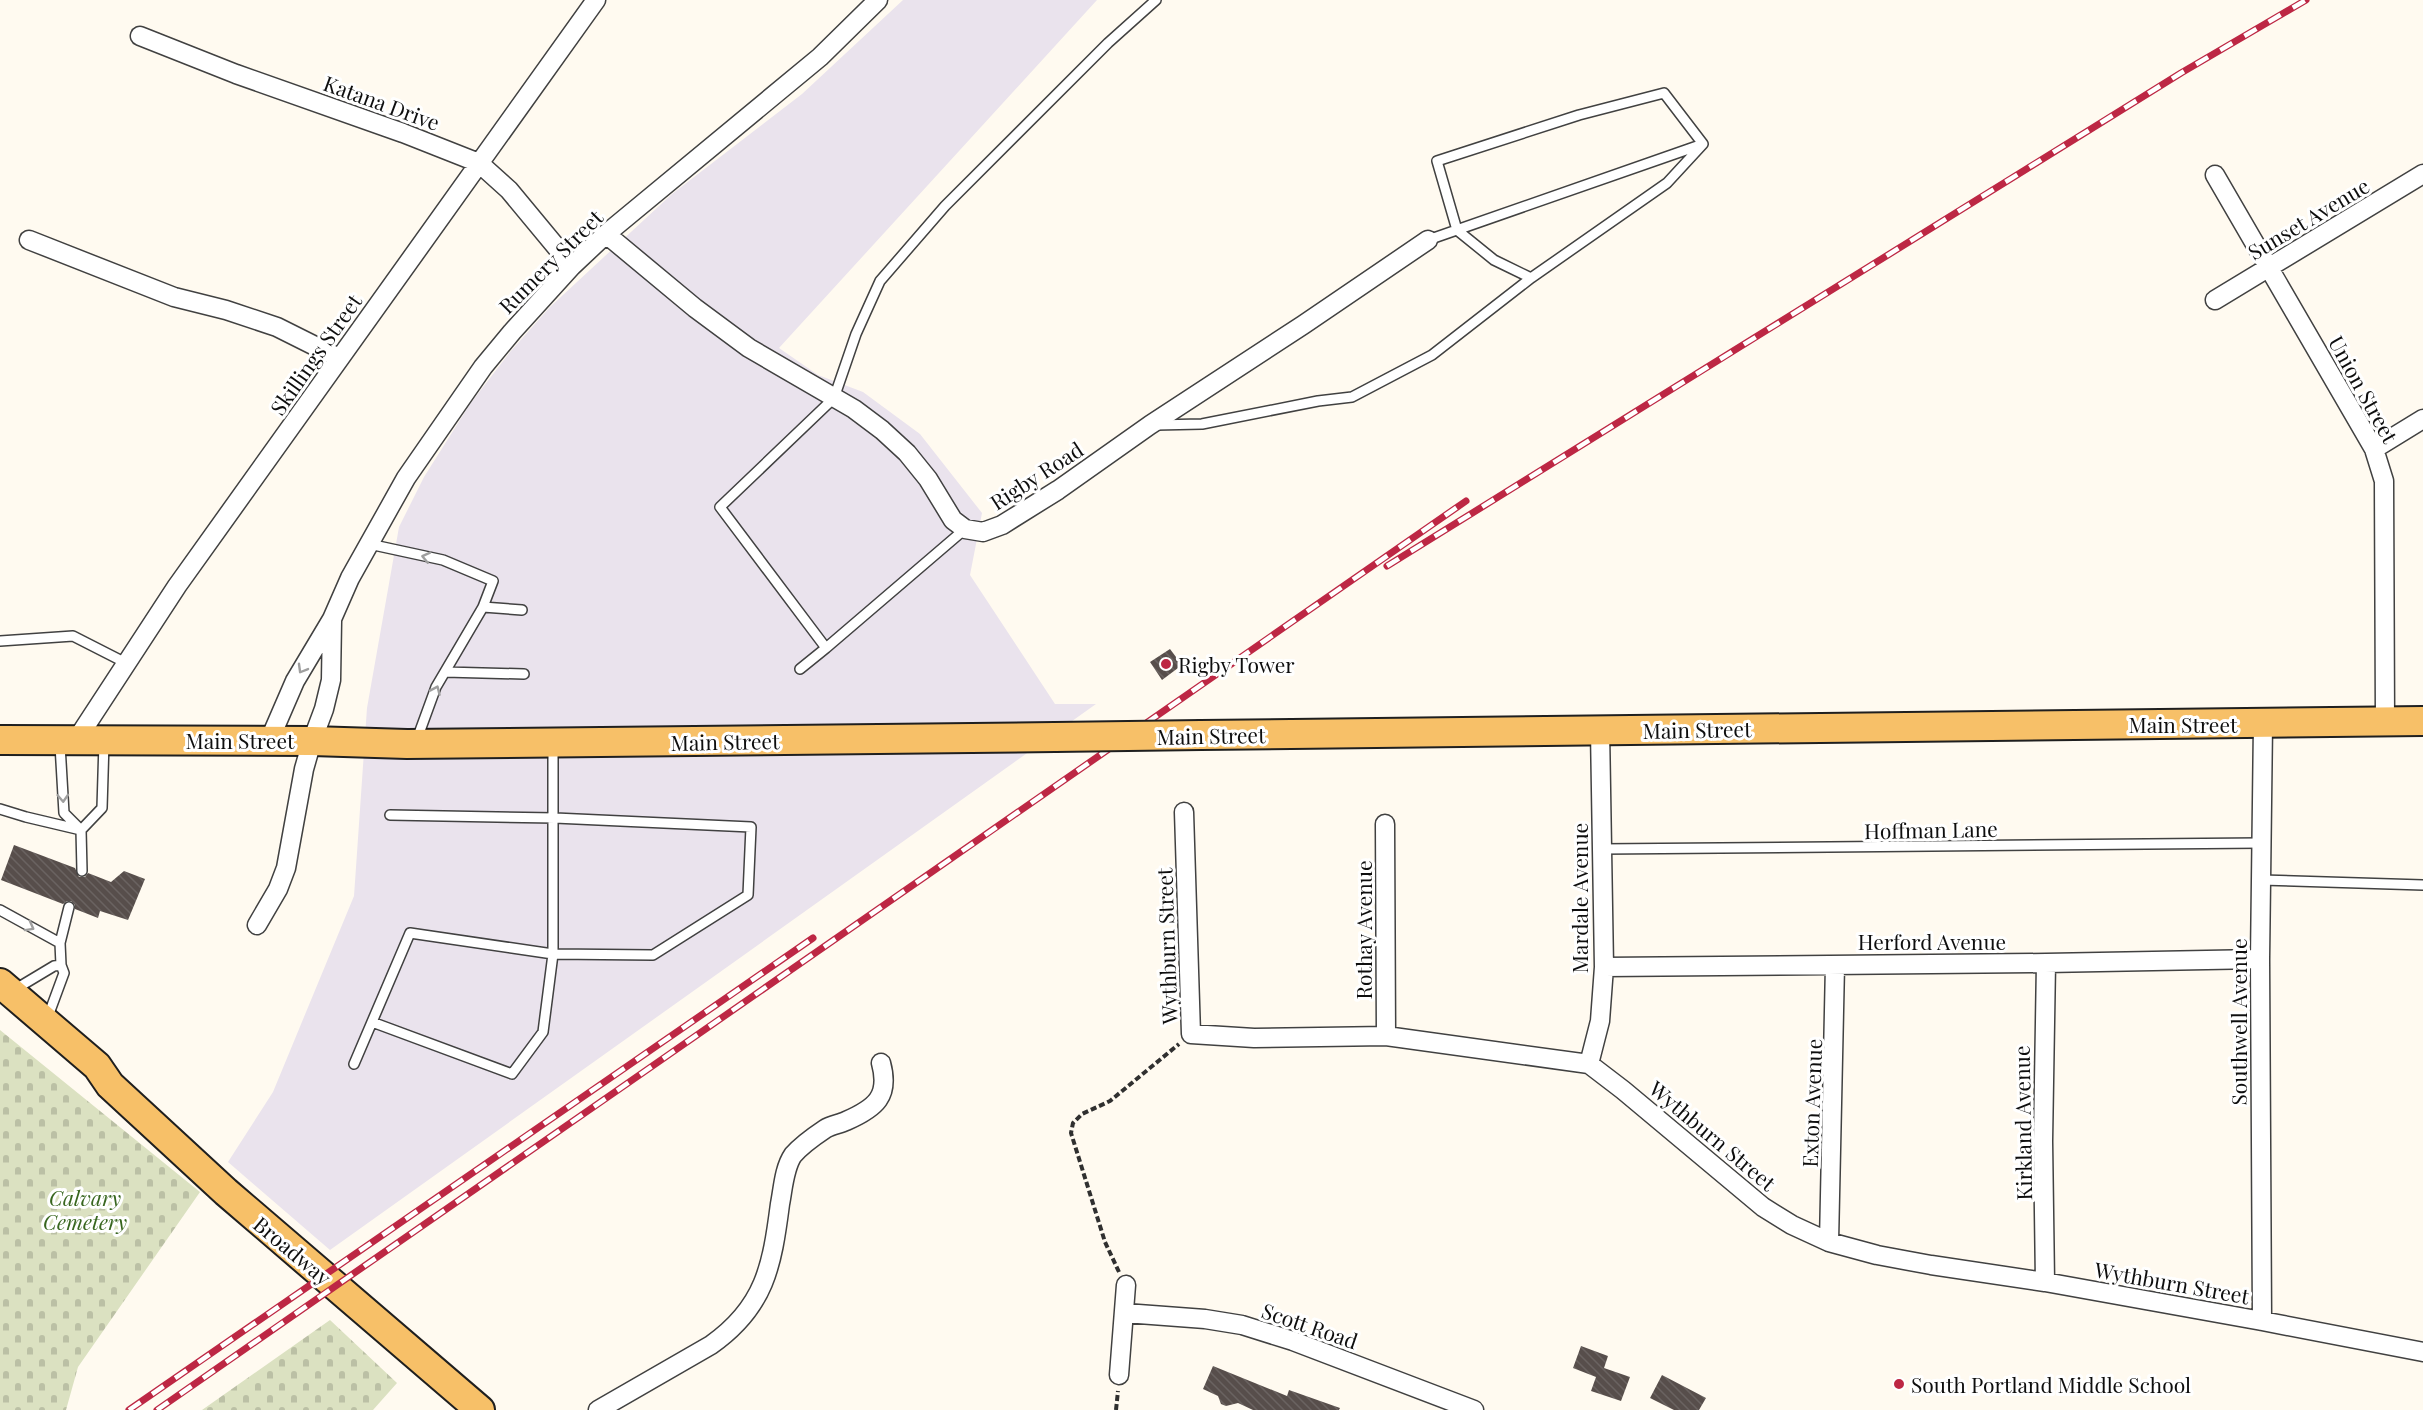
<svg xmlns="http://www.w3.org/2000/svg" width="2423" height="1410" font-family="'Playfair Display',serif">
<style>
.industrial{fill:#eae3ed}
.cemetery{fill:url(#cemetery-stones)}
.building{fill:url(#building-back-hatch)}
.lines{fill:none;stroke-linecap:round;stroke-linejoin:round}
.lane-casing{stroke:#414141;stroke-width:12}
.street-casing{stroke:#414141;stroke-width:21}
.primary-casing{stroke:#1f1f1f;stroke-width:32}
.path{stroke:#303030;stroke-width:4;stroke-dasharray:6 3;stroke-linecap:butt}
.lane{stroke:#fff;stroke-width:9}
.street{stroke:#fff;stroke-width:18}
.primary{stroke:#f7c068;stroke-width:28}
.rail-casing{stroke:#bd2744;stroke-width:7}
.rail{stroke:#fff;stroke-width:4.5;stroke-dasharray:14;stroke-linecap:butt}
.primary-bridge-casing{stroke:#1f1f1f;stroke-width:32;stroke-linecap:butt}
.primary-bridge{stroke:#f7c068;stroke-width:28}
.oneway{stroke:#9f9f9f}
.poi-dot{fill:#bd2744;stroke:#fff;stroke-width:2}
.labels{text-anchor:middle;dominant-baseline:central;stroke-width:6;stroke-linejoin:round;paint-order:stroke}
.street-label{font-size:21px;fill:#0e0e0e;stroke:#fff}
.poi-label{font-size:21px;fill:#0e0e0e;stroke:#fff;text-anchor:start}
.park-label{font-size:21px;font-style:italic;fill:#38661f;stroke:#fff}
</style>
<defs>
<pattern id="cemetery-stones" width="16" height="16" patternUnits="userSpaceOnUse" patternTransform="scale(1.5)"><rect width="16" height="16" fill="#dbe1c1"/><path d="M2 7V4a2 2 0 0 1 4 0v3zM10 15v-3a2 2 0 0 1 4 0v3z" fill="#bbc0a5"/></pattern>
<pattern id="building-back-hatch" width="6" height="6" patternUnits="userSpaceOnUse" patternTransform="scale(1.5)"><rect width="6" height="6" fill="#574e4b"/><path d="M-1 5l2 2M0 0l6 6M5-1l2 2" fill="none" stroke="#6a6361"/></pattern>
</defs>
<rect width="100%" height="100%" fill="#fffaf0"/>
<!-- industrial -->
<path class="industrial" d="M 903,0 L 1097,0 L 779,348 L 818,375 L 863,392 L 920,434 L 982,513 L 970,575 L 1055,704 L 1096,704 L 330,1250 L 228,1162 L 273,1092 L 354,896 L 367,708 L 399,527 L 424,477 L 470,404 L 510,352 L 550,307 L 672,194 L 802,94 Z"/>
<!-- cemetery -->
<path class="cemetery" d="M 0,1030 L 200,1192 L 78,1367 L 66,1410 L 0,1410 Z
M 330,1320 L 397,1383 L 373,1410 L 202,1410 Z"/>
<!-- building -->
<path class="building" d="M 1170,649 L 1182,665 L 1162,680 L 1150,662 Z
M 14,845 L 75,868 L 79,877 L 85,877 L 88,873 L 111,882 L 124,871 L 145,879 L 128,920 L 100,911 L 98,918 L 75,909 L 75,905 L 71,901 L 67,901 L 63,904 L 1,880 Z
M 1581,1346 L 1608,1356 L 1604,1368 L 1630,1377 L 1621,1401 L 1591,1391 L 1596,1377 L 1573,1368 Z
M 1213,1366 L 1287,1396 L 1289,1390 L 1340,1408 L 1339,1410 L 1253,1410 L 1238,1403 L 1226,1406 L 1221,1404 L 1218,1396 L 1203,1389 Z
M 1662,1375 L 1706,1398 L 1699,1410 L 1674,1410 L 1650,1398 Z"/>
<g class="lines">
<defs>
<path id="lane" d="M 1531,278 L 1494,260 L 1457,230 L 1437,161 L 1579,115 L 1664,93 L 1703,144
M 1156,425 L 1202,424 L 1318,401 L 1352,397 L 1432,355 L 1531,278 L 1667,183 L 1703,144 L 1428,240
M 965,529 L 826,648 L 720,507 L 834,398 L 856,334 L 880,281 L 945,206 L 1108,43 L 1156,0
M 369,544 L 443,560 L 493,581 L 483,607 L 436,687 L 417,739
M 483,607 L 522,610
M 0,641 L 73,636 L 126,663
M 800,669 L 826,648
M 445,672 L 524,674
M 60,745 L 64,813 L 81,830 L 102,808 L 104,742
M 0,809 L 26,817 L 81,830 L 82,871
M 1602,849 L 2261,843
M 2261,880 L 2423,885
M 0,910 L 60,943
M 61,965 L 60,943 L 69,907
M 14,990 L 54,966 L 61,965 L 64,973 L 47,1019
M 372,1022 L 512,1074 L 543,1032 L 553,954 L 553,745
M 354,1064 L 410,933 L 553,954 L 653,955 L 748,895 L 751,827 L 555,818 L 390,815"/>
<path id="street" d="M 140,36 L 236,74 L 403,133 L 479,163 L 509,190 L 572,266
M 2215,175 L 2374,449 L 2384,481 L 2385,722
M 606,234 L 695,308 L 749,348 L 854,409 L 882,430 L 907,453 L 928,479 L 953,520 L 965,529 L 983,532 L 1002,525 L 1058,490 L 1150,425 L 1303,325 L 1428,240
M 29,240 L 174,297 L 226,310 L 277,327 L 339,358
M 2215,300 L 2423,174
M 2374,449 L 2423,419
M 77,739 L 177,586 L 596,0
M 269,741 L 295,681 L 332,619 L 350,578 L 406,478 L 483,367 L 512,332 L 572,266 L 606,234 L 820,57 L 878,0
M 1184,812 L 1191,1034 L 1254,1038 L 1386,1036 L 1589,1064 L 1623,1090 L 1763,1207 L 1792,1225 L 1829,1242 L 1877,1255 L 1931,1265 L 2045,1282 L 2262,1321 L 2423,1352
M 1385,824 L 1386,1036
M 257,925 L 278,889 L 286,868 L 304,769 L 312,741 L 324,709 L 331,680 L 332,621
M 1604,967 L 2046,963 L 2260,959
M 1589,1064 L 1600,1021 L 1604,967 L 1600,730
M 1829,1242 L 1835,965
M 2045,1282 L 2043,1141 L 2046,963
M 1125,1313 L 1205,1319 L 1242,1325 L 1293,1341 L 1474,1410
M 2262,1321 L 2260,959 L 2263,724
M 1119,1375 L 1126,1285
M 598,1410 L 711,1345 C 765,1307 772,1266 780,1204 C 783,1189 784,1168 793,1155 C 800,1147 816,1135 825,1129 C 831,1125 840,1124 846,1121 C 876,1108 890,1096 881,1063"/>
<path id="primary" d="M 1201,735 L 2423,721
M 0,740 L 312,741 L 407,744 L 1055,737
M 0,983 L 97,1066 L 110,1085 L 226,1192 L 480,1410"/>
</defs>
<!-- lane casing -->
<use href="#lane" class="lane-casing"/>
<!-- street casing -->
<use href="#street" class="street-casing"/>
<!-- primary casing -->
<use href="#primary" class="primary-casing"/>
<!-- path -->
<path class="path" d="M 1119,1272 L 1105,1242 L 1071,1133 L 1073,1123 L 1082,1114 L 1110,1101 L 1179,1044
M 1116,1410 L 1118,1391"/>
<!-- lane -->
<use href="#lane" class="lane"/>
<!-- street -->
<use href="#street" class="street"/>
<!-- primary -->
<use href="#primary" class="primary"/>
<defs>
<path id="rail" d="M 1387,566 L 2181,73 L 2306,0
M 129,1410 L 813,938
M 157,1410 L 1466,501"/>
</defs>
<!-- rail casing -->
<use href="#rail" class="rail-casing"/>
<!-- rail -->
<use href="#rail" class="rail"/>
<defs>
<path id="primary-bridge" d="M 1055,737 L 1201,735"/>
</defs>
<!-- primary-bridge casing -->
<use href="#primary-bridge" class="primary-bridge-casing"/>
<!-- primary-bridge -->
<use href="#primary-bridge" class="primary-bridge"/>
</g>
<!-- one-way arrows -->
<defs><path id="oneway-chevron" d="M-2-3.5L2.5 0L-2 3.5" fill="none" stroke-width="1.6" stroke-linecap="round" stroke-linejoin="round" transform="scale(1.5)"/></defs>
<g class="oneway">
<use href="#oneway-chevron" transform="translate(426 557) rotate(-167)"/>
<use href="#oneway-chevron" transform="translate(302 669) rotate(120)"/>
<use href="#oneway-chevron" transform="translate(436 690) rotate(-66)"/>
<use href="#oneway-chevron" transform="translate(63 798) rotate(87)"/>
<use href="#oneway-chevron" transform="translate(30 927) rotate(29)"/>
</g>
<!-- markers -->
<g class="poi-dot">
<circle cx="1166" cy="664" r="6"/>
<circle cx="1899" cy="1384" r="6"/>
</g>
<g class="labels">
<!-- street labels -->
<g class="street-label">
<text transform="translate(382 102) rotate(20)">Katana Drive</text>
<text transform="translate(2308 218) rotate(-31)">Sunset Avenue</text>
<text transform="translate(550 261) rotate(-45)">Rumery Street</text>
<text transform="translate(315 354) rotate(-55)">Skillings Street</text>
<text transform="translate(2364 389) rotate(61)">Union Street</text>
<text transform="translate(1036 475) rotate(-33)">Rigby Road</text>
<text x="2183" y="724">Main Street</text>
<text transform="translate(1697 729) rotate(-1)">Main Street</text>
<text transform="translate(1211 735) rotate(-1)">Main Street</text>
<text x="240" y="740">Main Street</text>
<text transform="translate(725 741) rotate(-1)">Main Street</text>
<text transform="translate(1931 829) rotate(-1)">Hoffman Lane</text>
<text transform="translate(1579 898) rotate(-90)">Mardale Avenue</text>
<text transform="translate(1363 930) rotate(-90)">Rothay Avenue</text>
<text x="1932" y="941">Herford Avenue</text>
<text transform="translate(1166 946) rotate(-92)">Wythburn Street</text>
<text transform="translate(2238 1022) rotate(-90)">Southwell Avenue</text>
<text transform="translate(1811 1103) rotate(-88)">Exton Avenue</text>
<text transform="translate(2022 1123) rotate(-91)">Kirkland Avenue</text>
<text transform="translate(1713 1135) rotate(40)">Wythburn Street</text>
<text transform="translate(293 1250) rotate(40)">Broadway</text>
<text transform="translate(2172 1282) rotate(10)">Wythburn Street</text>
<text transform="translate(1310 1325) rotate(19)">Scott Road</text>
</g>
<!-- poi labels -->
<g class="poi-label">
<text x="1178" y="664">Rigby Tower</text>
<text x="1911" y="1384">South Portland Middle School</text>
</g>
<!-- park labels -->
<g class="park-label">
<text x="85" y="1197">Calvary<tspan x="85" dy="24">Cemetery</tspan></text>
</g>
</g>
</svg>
